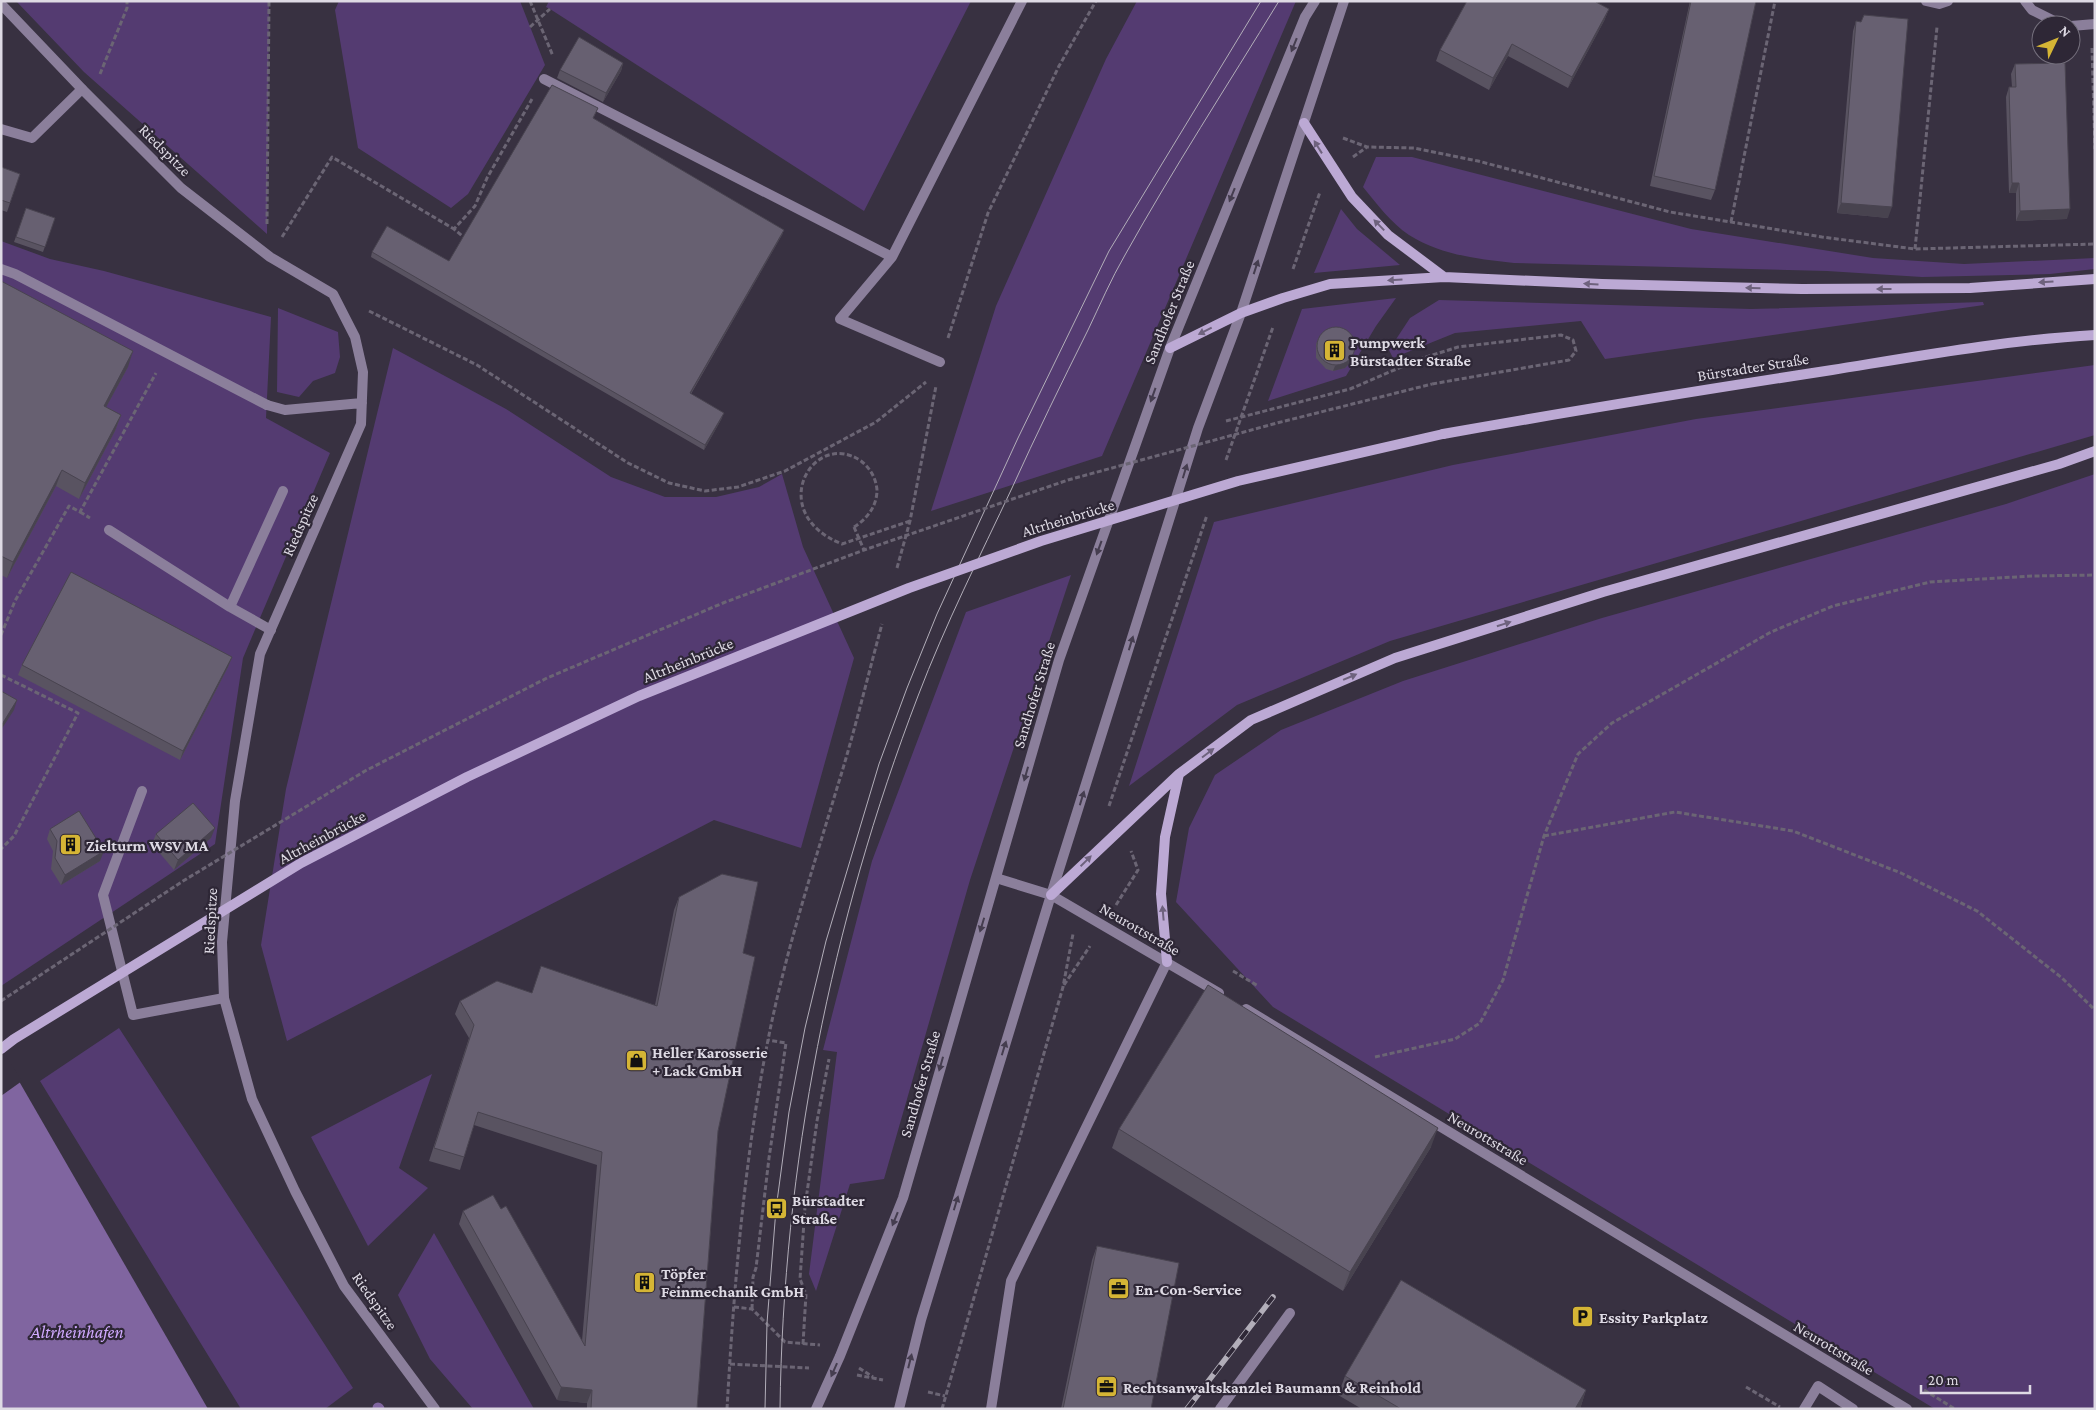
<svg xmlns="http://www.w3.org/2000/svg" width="2096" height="1410" font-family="'Crimson Pro',serif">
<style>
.green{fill:#543b71}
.water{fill:#8065a0}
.pier{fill:#383141}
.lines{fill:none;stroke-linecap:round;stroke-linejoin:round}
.stream{stroke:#8065a0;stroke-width:11}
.path{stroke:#6b6574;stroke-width:3;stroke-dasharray:5 2.5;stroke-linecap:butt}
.service{stroke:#8b7f9b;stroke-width:10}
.minor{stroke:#8b7f9b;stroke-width:10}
.tertiary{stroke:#8b7f9b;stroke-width:10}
.secondary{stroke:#bca9d4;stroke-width:10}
.tram{stroke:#b2aeb9;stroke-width:1}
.rail-casing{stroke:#b2aeb9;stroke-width:5.5}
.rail{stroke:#2e2736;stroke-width:4;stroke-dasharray:11;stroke-linecap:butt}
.path-bridge{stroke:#6b6574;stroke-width:3;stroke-dasharray:5 2.5;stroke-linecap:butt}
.secondary-bridge{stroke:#bca9d4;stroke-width:10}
.wall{fill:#595361}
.shaded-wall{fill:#48434f}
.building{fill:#676071;stroke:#48434f}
.oneway{fill:#453d4f}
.oneway2{fill:#6e627d}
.labels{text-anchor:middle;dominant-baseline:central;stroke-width:4.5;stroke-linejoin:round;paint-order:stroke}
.street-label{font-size:16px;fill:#dedae4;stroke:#2e2736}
.poi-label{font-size:16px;font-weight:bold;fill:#dedae4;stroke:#2e2736;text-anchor:start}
.water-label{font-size:18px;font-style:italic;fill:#d0a9ff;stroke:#2e2736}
</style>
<rect width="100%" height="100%" fill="#383141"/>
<!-- green -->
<path class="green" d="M 16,1 L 269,1 L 267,234 L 84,72 Z
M 339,1 L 520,1 L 545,65 L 468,194 L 451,208 L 358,148 L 335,10 Z
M 549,1 L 971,1 L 864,211 L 550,9 L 546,7 Z
M 1137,1 L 1296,1 L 1102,456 L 931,511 L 996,306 L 1106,59 Z
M 1376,157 L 1412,157 L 1691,229 L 1873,258 L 1964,264 L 2095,258 L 2095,269 L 2050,274 L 1922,277 L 1827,271 L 1514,263 C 1478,259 1440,255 1409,235 C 1391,223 1377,204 1363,187 Z
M 1341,209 L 1357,229 L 1400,265 L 1314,273 Z
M 1,241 L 50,259 L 104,271 L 271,317 L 266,418 L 330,453 L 243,658 L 215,844 L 1,986 Z
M 1396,298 L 1376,326 L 1346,376 L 1268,401 L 1302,309 Z
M 1439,300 L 1751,309 L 1983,302 L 1984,305 L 1605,359 L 1581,321 L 1455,333 L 1393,358 L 1389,350 L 1410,318 Z
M 278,308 L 338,332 L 340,357 L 335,373 L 313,381 L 299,397 L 277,392 Z
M 393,348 L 506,409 L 611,477 L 665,497 L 716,497 L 759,487 L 782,474 L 803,547 L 854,658 L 801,848 L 714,820 L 287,1041 L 261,945 L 286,789 Z
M 2095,365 L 2095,435 L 1390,641 L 1237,705 L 1129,786 L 1214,522 L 1453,465 L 1696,419 Z
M 2095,474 L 2095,1409 L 1935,1409 L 1273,1007 L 1176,902 L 1189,828 L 1215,775 L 1281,730 L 1403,681 L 1602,618 L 2006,504 Z
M 1071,575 L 970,880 L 884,1179 L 850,1184 L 816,1291 L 809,1274 L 837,1052 L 823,1050 L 872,861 L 966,612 Z
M 119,1028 L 353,1388 L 325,1409 L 241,1409 L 40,1081 Z
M 432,1074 L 399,1168 L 428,1188 L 368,1246 L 311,1137 Z
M 434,1233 L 534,1409 L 535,1409 L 473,1409 L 430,1359 L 398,1295 Z"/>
<!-- water -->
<path class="water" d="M 1,1050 L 208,1409 L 1,1409 Z"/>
<!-- pier -->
<path class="pier" d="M 1,1048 L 22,1081 L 1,1096 Z"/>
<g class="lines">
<!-- stream -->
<path class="stream" d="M 378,1408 L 379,1409"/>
<!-- path -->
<path class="path" d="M 530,1 L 553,56
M 530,27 L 550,9
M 2092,48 L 2095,149
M 100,74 L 127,8 L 127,1
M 1343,138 L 1367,147 L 1414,148 L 1478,161 L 1670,212 L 1822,237 L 1915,249 L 2095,244
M 1353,157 L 1367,147
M 1731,222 L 1775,1
M 267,224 L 269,1
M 282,237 L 332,157 L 454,229
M 467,240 L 454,229 L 475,206 L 487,178 L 532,99
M 1915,249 L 1937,27
M 1293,269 L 1320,192
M 369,311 L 477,365 L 628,463 L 669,483 L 705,491 L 738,487 L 785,471 L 876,422 L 926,382
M 948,338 L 988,213 L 1059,66 L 1096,1
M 1226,421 L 1350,389 L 1420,359 L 1458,347 L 1561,335 L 1573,340 L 1576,351 L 1569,360 L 1432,384
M 1226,460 L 1273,327
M 80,512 L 90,518
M 854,527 C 867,519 877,506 877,490 C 876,478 870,468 861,461 C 813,428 764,513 842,544 L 910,521
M 897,568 L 910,521 L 936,386
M 1,635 L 15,601 L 69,506 L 80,512 L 156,373
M 1,675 L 78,713 L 14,836 L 1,849
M 1109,806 L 1207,515
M 1544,836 L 1675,812 L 1793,831 L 1901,873 L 1977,911 L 2062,978 L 2095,1010
M 1116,905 L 1138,870 L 1131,851
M 1233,971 L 1258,986
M 1064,985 L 1090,946
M 1375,1057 L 1455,1039 L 1480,1023 L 1503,980 L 1544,836 L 1578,754 L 1612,723 L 1771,632 L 1833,606 L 1930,582 L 2032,576 L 2095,575
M 734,1307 L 752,1309 L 785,1342 L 820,1345
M 752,1309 L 753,1277 L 756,1268 L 769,1158 L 786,1043 L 768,1040
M 803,1344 L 806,1294 L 800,1279 L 805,1207 L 817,1121 L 829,1059
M 730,1364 L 809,1368
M 859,1368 L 873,1377
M 857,1375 L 883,1380
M 1746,1387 L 1780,1407
M 1924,1390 L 1955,1409
M 928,1392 L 945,1396
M 727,1409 C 734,1286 744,1161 768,1040 C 785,954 812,871 837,788 C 854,734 867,679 882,624
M 942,1409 L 1063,987 L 1073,934"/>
<!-- service -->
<path class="service" d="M 1926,1 L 1939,4 L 1948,1
M 544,79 L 892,257 L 1022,1
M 1,129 L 32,138 L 82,89
M 892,257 L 840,319 L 940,362
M 1,269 L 15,274 L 267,405
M 109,530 L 230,607 L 271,630
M 230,607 L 283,491
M 142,791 L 103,895 L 133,1015 L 224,998
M 991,1409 L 1011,1281 L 1167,962
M 1220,1409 L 1290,1313
M 1804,1409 L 1818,1386 L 1853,1409"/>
<!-- minor -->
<path class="minor" d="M 2025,1 L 2032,10 L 2062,25
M 1,4 L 82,89 L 181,188 L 270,257 L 333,294 L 355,337 L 363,372 L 361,424 L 260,654 L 235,801 L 222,942 L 224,998 L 252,1099 L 295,1191 L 344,1286 L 435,1409
M 2071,26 L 2095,24
M 267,405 L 285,410 L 362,403
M 1051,895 L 1219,993
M 1246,1009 L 1907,1409"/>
<!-- tertiary -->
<path class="tertiary" d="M 996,878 L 1051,895
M 816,1409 L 840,1356 L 903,1198 L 1059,660 L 1170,348 L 1305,17 L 1315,1
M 899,1409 L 921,1320 L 1051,895 L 1198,428 L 1241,313 L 1344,1"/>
<!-- secondary -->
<path class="secondary" d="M 1304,123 L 1352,197 L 1388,235 L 1444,277
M 1170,348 L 1241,313 L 1283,298 L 1330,284 L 1444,277 L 1602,284 L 1802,289 L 1970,288 L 2095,279
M 1443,434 C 1572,411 1702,390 1832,370 C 1919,356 2007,340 2095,335
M 1051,895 L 1179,774 L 1251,720 L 1395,658 L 1603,592 L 2059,464 L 2095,451
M 1167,962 L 1161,894 L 1165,837 L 1179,774"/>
<!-- tram -->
<path class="tram" d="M 765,1409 L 767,1323 L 776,1209 L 789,1112 L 805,1028 L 826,941 L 879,764 L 907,688 L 937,614 L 1018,438 L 1109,251 L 1261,1
M 780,1409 C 783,1166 831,923 918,696 C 945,625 980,556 1012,488 C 1036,435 1062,382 1088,330 C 1100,305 1111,279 1125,255 C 1173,169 1227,86 1279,1"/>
<defs>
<path id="rail" d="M 1187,1409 L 1273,1297"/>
</defs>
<!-- rail casing -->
<use href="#rail" class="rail-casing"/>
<!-- rail -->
<use href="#rail" class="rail"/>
<!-- path-bridge -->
<path class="path-bridge" d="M 854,527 L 864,550
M 1,1001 L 183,881 L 365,771 L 547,678 L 723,603 L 864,550 L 1068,480 L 1277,423 L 1432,384"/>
<!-- secondary-bridge -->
<path class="secondary-bridge" d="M 1,1049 L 14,1039 L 301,863 L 467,777 L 639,696 L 909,588 L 1041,541 L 1238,481 L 1443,434"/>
</g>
<!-- wall -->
<path class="wall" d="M 1467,1 L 1599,1 L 1598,3 L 1609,9 L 1604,21 L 1568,88 L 1508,56 L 1489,90 L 1436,61 L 1440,50 Z
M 1690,1 L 1756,1 L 1715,190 L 1711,200 L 1650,186 Z
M 1856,21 L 1888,218 L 1837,213 L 1853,31 Z
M 623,63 L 621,71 L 603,102 L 557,78 L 560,70 Z
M 2015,64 L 2067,219 L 2016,221 L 2016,193 L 2009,193 L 2006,97 L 2009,87 L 2012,87 L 2011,74 Z
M 598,108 L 593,119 L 784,230 L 782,235 L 691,394 L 722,418 L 704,450 L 371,257 L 372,252 L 449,261 Z
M 1,167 L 20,174 L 7,212 L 1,210 Z
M 26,208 L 55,218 L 43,252 L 14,242 Z
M 1,281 L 128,367 L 106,407 L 121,415 L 115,431 L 79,499 L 56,486 L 7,578 L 1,575 Z
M 1318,339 L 1350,363 L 1345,368 L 1333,371 L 1326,369 L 1316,358 L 1316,344 Z
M 232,657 L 228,667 L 180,760 L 18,675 L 22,665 Z
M 50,829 L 100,861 L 61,885 L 51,869 L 53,851 L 47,839 Z
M 156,834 L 211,838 L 174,870 L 152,844 Z
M 679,897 L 743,953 L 718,1131 L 697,1409 L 587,1409 L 587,1403 L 557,1400 L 459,1224 L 463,1211 L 501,1209 L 582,1341 L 597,1165 L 474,1125 L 460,1170 L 429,1161 L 469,1038 L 455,1014 L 460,1001 L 532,993 L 655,1005 L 674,910 Z
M 1119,1129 L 1431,1147 L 1343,1291 L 1112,1148 Z
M 1097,1246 L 1151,1409 L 1061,1409 L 1092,1260 Z
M 1345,1376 L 1586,1390 L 1580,1409 L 1362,1409 L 1338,1395 Z"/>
<!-- shaded-wall -->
<path class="shaded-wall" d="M 1609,9 L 1604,21 L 1568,88 L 1572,77 Z
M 1512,44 L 1508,56 L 1489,90 L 1493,78 Z
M 623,63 L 621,71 L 603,102 L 606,93 Z
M 2012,183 L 2019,183 L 2016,193 L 2009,193 Z
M 1841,203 L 1892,207 L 1888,218 L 1837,213 Z
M 2070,209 L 2067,219 L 2016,221 L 2020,211 Z
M 784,230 L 782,235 L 688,398 L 690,393 Z
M 133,351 L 128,367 L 98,422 L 104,406 Z
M 1352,358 L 1350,363 L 1345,368 L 1333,371 L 1335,366 Z
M 724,413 L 722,418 L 704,450 L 705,445 Z
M 121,415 L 115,431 L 79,499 L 85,483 Z
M 62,470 L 56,486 L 7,578 L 13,562 Z
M 232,657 L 228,667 L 180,760 L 183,751 Z
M 17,700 L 14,710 L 1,730 L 1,726 Z
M 215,828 L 211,838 L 174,870 L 178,860 Z
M 104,851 L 100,861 L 61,885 L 65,875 Z
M 1438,1128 L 1431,1147 L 1343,1291 L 1350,1272 Z
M 561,1387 L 592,1390 L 587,1403 L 557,1400 Z
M 1586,1390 L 1580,1409 L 1575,1409 Z"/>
<!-- building -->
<path class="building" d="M 1467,1 L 1597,1 L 1596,2 L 1609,9 L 1572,77 L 1512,44 L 1493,78 L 1440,50 Z
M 1691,1 L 1756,1 L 1715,190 L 1654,176 Z
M 1864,15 L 1908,19 L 1892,207 L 1841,203 L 1856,21 L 1861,22 Z
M 579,37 L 623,63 L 606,93 L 560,70 Z
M 2065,63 L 2070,209 L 2020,211 L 2019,183 L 2012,183 L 2010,121 L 2009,87 L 2016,87 L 2015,64 Z
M 552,85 L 598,108 L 593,118 L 784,230 L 690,393 L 724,413 L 705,445 L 372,252 L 387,226 L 449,261 Z
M 1,167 L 20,174 L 10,203 L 1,200 Z
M 26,208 L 55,218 L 45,247 L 16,237 Z
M 1,281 L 133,351 L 104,406 L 121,415 L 85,483 L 62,470 L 13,562 L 1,556 Z
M1317 346a19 19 0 1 1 38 0a19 19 0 1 1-38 0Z
M 71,572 L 232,657 L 183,751 L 22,665 Z
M 1,691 L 17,700 L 1,726 Z
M 193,803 L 215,828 L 178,860 L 156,834 Z
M 79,811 L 104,851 L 65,875 L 55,858 L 57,841 L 50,829 Z
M 722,874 L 758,882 L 743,953 L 755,957 L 718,1131 L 697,1409 L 591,1409 L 592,1390 L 561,1387 L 463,1211 L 493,1195 L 501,1209 L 506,1206 L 585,1346 L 602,1152 L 478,1112 L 464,1157 L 434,1148 L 474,1025 L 460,1001 L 497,981 L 532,993 L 541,966 L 657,1006 L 679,897 Z
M 1208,985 L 1438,1128 L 1350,1272 L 1119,1129 Z
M 1097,1246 L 1179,1263 L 1151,1409 L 1063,1409 Z
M 1401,1280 L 1586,1390 L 1575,1409 L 1401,1409 L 1345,1376 Z"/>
<!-- one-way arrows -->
<defs><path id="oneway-solid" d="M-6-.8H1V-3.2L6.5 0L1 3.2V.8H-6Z" transform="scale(1.25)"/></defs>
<g class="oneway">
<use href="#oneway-solid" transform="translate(1294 45) rotate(112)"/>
<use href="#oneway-solid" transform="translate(1232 195) rotate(112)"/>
<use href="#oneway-solid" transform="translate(1256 267) rotate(-72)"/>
<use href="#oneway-solid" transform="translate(1153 395) rotate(110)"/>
<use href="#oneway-solid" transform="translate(1185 471) rotate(-73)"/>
<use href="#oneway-solid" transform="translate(1099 548) rotate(110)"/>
<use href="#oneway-solid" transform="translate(1131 643) rotate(-73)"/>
<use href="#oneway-solid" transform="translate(1026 774) rotate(106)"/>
<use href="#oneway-solid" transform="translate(1082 798) rotate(-73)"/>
<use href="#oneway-solid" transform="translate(982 925) rotate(107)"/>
<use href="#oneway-solid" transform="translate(1004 1048) rotate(-73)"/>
<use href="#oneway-solid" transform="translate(941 1064) rotate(106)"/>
<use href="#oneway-solid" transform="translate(956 1203) rotate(-73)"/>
<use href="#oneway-solid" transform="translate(895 1219) rotate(112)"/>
<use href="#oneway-solid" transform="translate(910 1361) rotate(-76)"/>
<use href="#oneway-solid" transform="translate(834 1370) rotate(114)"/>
</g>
<g class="oneway2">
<use href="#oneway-solid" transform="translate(1318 147) rotate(-122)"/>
<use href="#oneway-solid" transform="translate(1379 225) rotate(-134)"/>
<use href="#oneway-solid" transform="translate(1395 280) rotate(176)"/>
<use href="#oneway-solid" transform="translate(2046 282) rotate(176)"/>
<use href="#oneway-solid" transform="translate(1591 284) rotate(-177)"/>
<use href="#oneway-solid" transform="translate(1753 288) rotate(-179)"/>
<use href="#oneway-solid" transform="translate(1884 289) rotate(180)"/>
<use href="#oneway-solid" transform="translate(1205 331) rotate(153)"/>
<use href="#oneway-solid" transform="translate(1504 624) rotate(-18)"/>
<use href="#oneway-solid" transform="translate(1350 677) rotate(-23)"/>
<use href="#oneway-solid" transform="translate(1208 753) rotate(-37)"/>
<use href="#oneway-solid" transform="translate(1086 861) rotate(-44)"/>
<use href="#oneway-solid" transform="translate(1163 913) rotate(-95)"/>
</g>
<!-- icons -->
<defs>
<symbol id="building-square" viewBox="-11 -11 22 22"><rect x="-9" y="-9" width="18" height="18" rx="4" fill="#d5b535" stroke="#2e2736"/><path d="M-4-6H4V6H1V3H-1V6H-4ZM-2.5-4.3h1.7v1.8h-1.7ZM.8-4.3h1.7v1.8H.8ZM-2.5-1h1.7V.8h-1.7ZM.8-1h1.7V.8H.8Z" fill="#111"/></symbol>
<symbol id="shop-square" viewBox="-11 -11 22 22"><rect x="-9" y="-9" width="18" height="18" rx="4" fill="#d5b535" stroke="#2e2736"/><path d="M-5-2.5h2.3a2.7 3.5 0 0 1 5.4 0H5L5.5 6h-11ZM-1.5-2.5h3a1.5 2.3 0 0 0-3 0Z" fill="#111"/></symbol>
<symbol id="bus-square" viewBox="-11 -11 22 22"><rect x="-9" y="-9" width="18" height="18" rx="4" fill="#d5b535" stroke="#2e2736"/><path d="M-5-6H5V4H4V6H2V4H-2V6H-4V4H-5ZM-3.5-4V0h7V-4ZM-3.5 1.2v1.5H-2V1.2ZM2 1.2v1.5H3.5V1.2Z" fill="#111"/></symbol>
<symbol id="office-square" viewBox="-11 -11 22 22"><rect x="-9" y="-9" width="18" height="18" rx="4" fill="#d5b535" stroke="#2e2736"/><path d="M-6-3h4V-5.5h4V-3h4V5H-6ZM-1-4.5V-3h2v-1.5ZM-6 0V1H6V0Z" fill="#111"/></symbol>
<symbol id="parking-square" viewBox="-11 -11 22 22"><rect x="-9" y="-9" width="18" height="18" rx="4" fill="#d5b535" stroke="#2e2736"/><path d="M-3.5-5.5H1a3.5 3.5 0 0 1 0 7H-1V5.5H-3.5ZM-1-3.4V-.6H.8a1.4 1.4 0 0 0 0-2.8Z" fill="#111"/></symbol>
</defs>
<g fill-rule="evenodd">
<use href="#building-square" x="1322" y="338" width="25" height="25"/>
<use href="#building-square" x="58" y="832" width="25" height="25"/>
<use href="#shop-square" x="624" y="1048" width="25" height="25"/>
<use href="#bus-square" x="764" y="1196" width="25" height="25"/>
<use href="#building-square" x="632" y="1270" width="25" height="25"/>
<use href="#office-square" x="1106" y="1276" width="25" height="25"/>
<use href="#parking-square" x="1570" y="1304" width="25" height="25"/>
<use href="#office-square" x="1094" y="1374" width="25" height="25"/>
</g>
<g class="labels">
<!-- street labels -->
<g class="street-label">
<text transform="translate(165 150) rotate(45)">Riedspitze</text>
<text transform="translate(1169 312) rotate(-68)">Sandhofer Straße</text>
<text transform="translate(1753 367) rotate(-9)">Bürstadter Straße</text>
<text transform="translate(1068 518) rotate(-17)">Altrheinbrücke</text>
<text transform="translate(300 525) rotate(-66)">Riedspitze</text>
<text transform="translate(688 660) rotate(-22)">Altrheinbrücke</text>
<text transform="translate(1034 695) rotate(-73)">Sandhofer Straße</text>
<text transform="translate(322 837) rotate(-28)">Altrheinbrücke</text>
<text transform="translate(210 921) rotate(-87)">Riedspitze</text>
<text transform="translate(1140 929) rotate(30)">Neurottstraße</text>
<text transform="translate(920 1084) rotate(-74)">Sandhofer Straße</text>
<text transform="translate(1488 1138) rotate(31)">Neurottstraße</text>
<text transform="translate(375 1301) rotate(55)">Riedspitze</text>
<text transform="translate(1834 1348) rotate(31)">Neurottstraße</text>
</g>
<!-- poi labels -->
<g class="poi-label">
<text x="1350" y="342">Pumpwerk<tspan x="1350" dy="18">Bürstadter Straße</tspan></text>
<text x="86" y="845">Zielturm WSV MA</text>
<text x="652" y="1052">Heller Karosserie<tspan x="652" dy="18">+ Lack GmbH</tspan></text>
<text x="792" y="1200">Bürstadter<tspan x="792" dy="18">Straße</tspan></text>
<text x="661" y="1273">Töpfer<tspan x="661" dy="18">Feinmechanik GmbH</tspan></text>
<text x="1135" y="1289">En-Con-Service</text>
<text x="1599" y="1317">Essity Parkplatz</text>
<text x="1123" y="1387">Rechtsanwaltskanzlei Baumann &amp; Reinhold</text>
</g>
<!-- water labels -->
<g class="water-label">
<text x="77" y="1332">Altrheinhafen</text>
</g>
</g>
<!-- border -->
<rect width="2096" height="1410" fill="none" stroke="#dedae4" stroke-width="5"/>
<!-- north arrow -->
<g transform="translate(2056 40) rotate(47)"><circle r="24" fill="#2e2736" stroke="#746f7c"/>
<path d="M0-4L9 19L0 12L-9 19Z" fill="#d5b535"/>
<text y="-8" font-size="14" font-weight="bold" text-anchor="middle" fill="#dedae4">N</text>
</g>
<!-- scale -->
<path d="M1921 1385v8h109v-8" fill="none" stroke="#dedae4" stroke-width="2.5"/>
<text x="1928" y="1385" font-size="15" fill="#dedae4" stroke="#2e2736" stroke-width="4" paint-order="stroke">20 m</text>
</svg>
